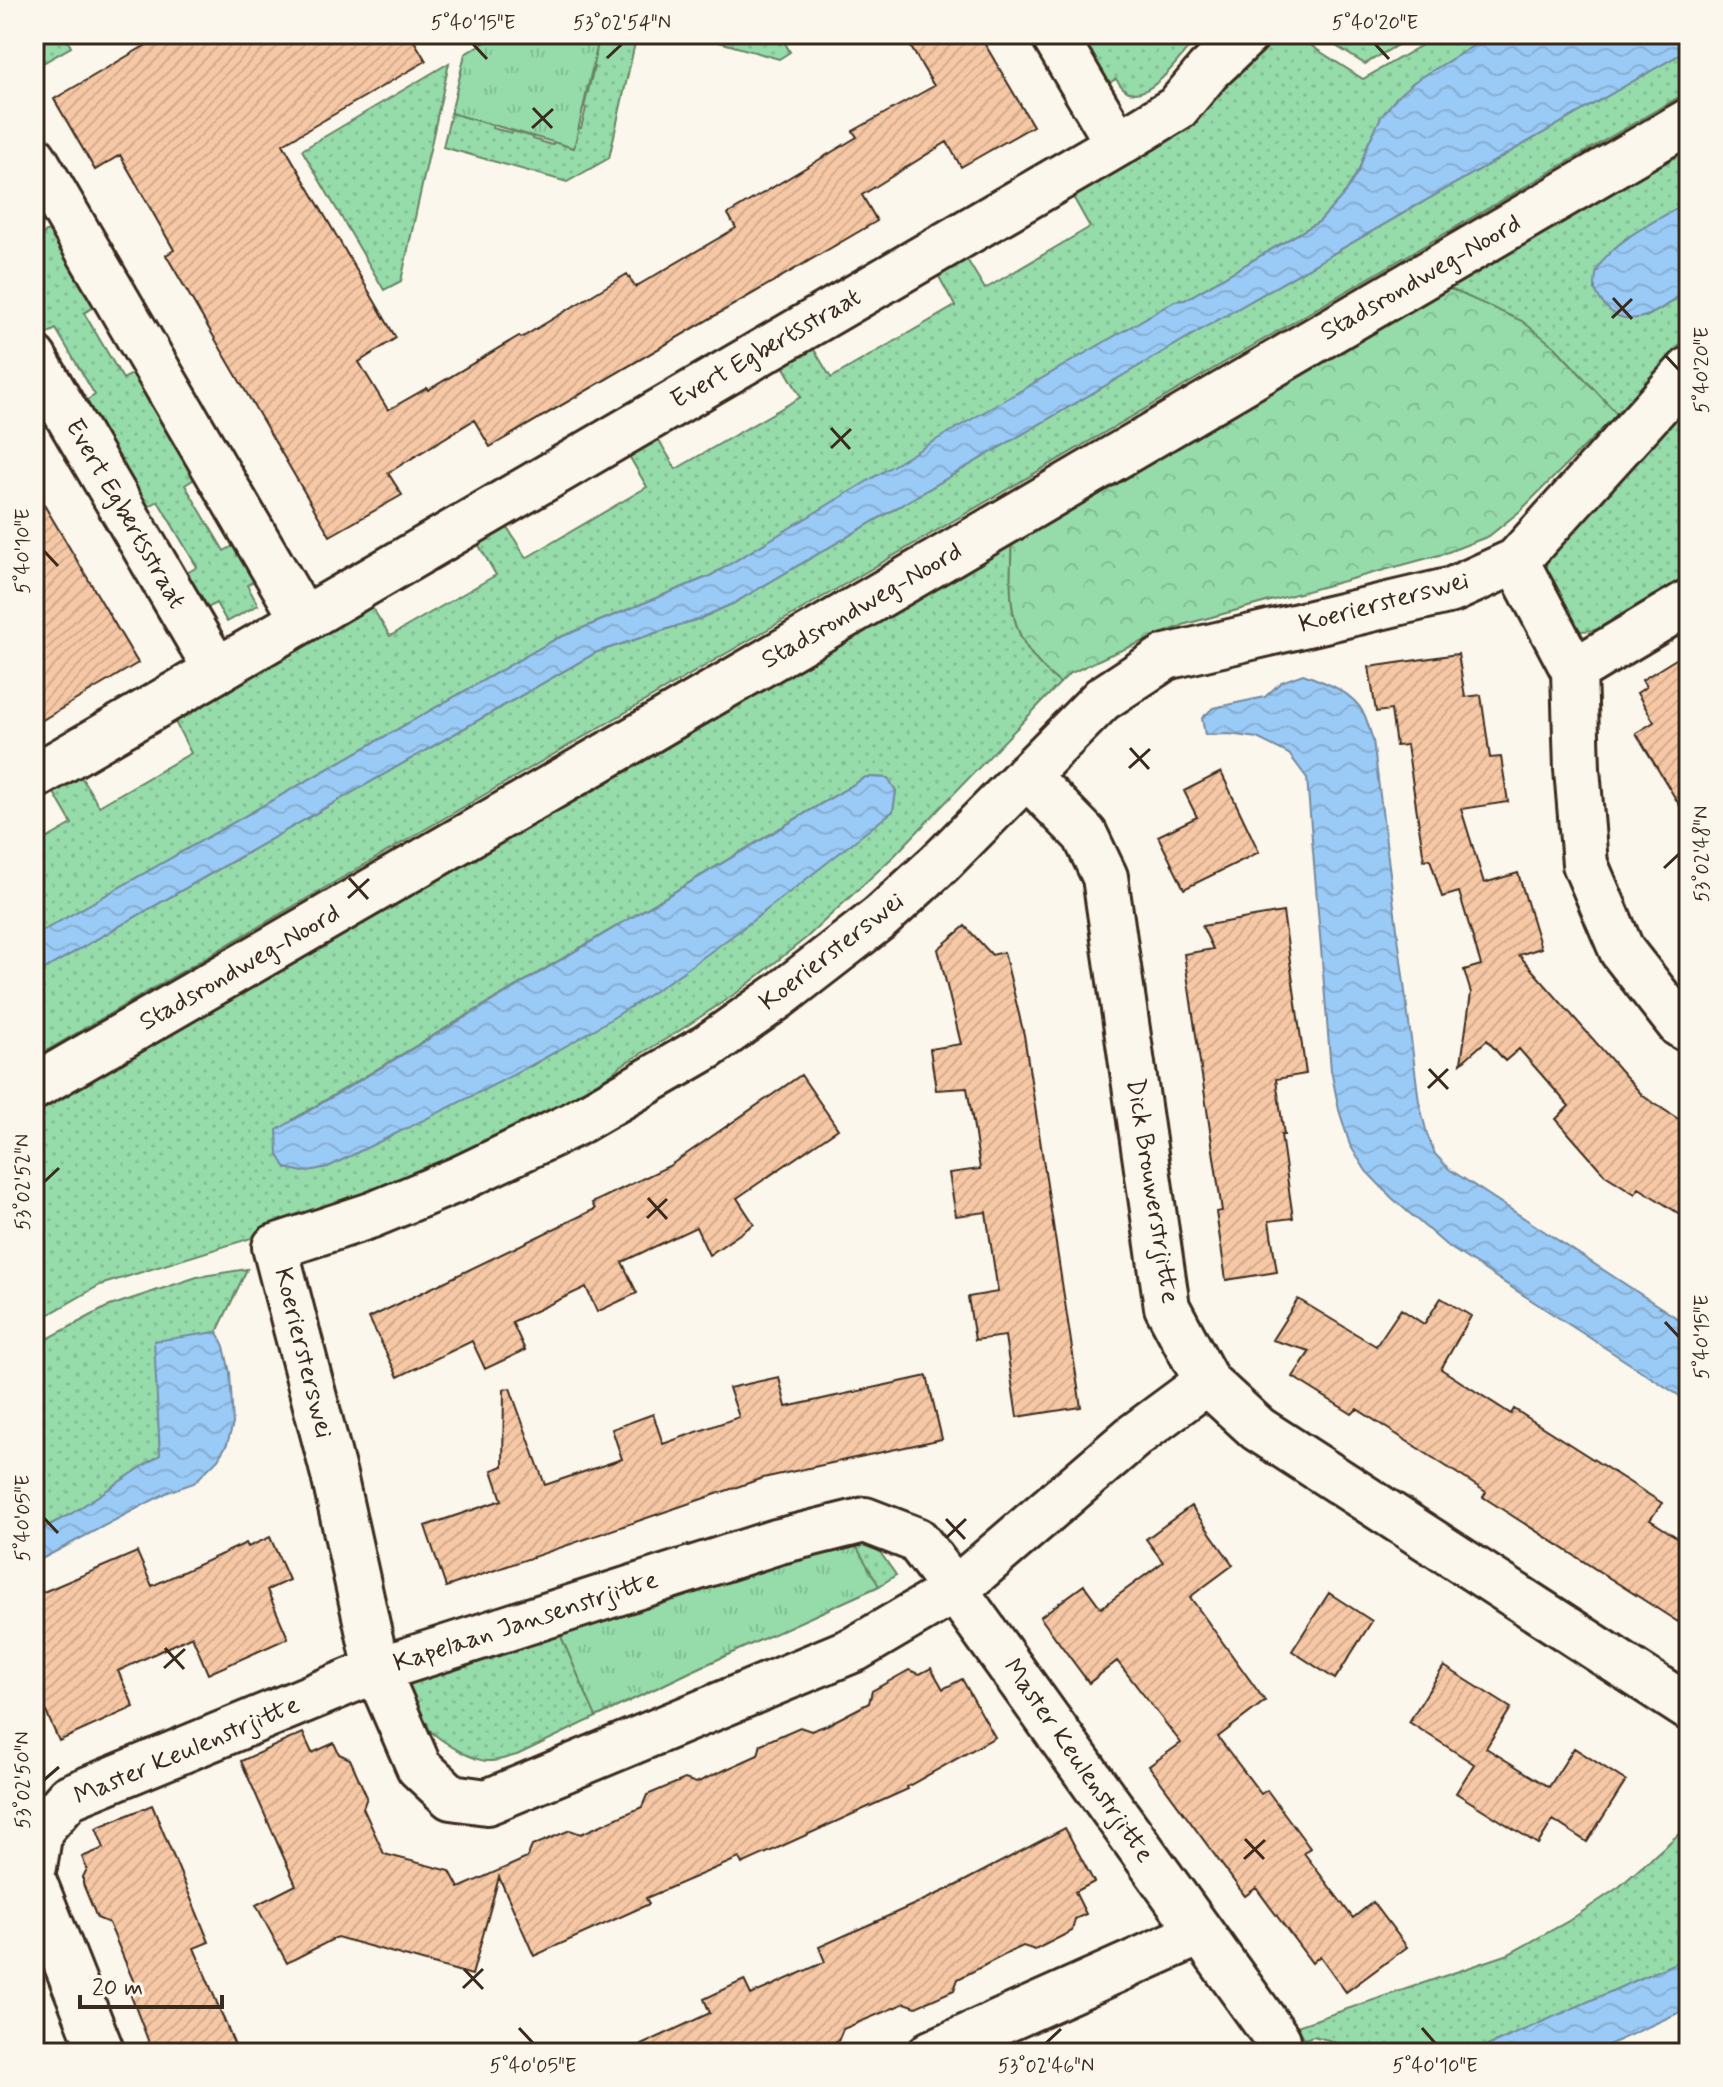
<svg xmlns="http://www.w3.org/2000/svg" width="1723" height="2087" font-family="Mynerve,sans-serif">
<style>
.grass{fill:url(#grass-dots);stroke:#688364;stroke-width:2;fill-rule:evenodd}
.forest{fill:url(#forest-crowns);stroke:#688364;stroke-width:2}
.park{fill:url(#park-tufts);stroke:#688364;stroke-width:2}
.water{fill:url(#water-waves);stroke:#748aa0;stroke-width:2}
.building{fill:url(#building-hatch);stroke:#3b2a1e;stroke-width:2}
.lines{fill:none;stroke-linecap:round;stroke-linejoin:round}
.street-casing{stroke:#3b2a1e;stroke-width:50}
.primary-casing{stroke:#3b2a1e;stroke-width:50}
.street{stroke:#fbf7ec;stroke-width:44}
.primary{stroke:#fbf7ec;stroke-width:44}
.ticks{fill:none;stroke:#3b2a1e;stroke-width:3}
.labels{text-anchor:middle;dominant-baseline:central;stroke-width:6;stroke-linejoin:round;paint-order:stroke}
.street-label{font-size:26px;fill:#3b2a1e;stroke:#fbf7ec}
.neatline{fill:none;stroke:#3b2a1e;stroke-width:3}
.ticks-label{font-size:20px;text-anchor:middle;fill:#3b2a1e}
</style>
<defs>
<pattern id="grass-dots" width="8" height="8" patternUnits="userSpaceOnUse" patternTransform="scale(2)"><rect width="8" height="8" fill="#95dcaa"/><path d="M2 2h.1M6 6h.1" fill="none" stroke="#81bd92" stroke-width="1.8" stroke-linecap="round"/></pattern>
<pattern id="forest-crowns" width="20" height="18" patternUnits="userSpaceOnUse" patternTransform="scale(2)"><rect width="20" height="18" fill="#95dcaa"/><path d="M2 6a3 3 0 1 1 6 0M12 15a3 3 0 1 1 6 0" fill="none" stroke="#81bd92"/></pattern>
<pattern id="park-tufts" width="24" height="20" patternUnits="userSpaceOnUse" patternTransform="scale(2)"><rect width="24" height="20" fill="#95dcaa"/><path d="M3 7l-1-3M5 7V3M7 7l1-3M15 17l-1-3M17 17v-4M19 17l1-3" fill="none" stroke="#81bd92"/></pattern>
<pattern id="water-waves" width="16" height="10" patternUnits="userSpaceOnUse" patternTransform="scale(2)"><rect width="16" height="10" fill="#9acaf6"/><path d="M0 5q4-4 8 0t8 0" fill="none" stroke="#86aed2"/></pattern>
<pattern id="building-hatch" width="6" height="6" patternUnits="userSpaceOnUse" patternTransform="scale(2)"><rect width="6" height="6" fill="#f6c8a5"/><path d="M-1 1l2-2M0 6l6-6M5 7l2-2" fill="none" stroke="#d4ac8e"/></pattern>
</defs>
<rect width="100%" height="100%" fill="#fbf7ec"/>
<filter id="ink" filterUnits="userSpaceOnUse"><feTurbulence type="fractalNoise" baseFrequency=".0125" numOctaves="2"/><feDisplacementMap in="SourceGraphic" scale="16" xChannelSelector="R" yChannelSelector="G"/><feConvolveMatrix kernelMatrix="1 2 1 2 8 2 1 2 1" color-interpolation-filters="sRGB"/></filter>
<g filter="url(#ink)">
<!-- grass -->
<path class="grass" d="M 34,34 L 64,34 L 71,47 L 34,68 Z
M 600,34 L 637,34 L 609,158 L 567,182 L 443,147 L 451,113 L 493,125 L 492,128 L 512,133 L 513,131 L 533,137 L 533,139 L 552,145 L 554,142 L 574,148 L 578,128 L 581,128 L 586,108 L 584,107 L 594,67 L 592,66 Z
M 691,34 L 780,34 L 790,52 L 779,59 Z
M 1074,34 L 1200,34 C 1186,49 1153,101 1129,92 C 1123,90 1119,83 1116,79 L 1104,86 Z
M 1285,34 L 1302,34 L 1313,47 L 1363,79 L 1441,34 L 1493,34 L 1414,82 L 1397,97 L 1381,118 L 1368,144 L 1359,170 L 1345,193 L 1320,221 L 1185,300 L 1175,301 L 710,576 L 556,639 L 34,936 L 34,846 L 72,824 L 53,791 L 80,775 L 99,806 L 191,753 L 174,720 L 370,604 L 390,636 L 496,575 L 477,542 L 506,525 L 526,558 L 647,487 L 628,454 L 657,437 L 676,469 L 801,397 L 782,364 L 812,346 L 831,378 L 955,306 L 937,273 L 965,256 L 985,289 L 1090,227 L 1072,195 L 1219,87 L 1263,46 Z
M 1319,34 L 1416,34 L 1365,64 L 1323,38 Z
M 1689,49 L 1689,91 L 34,1058 L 34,975 L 597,652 L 701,618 L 734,603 L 1202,329 Z
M 449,63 L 401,281 L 384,290 L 302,150 Z
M 1689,149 L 1689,202 L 1625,239 L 1597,271 L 1646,317 L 1669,304 L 1689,288 L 1689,335 L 1617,414 L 1555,347 L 1446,287 Z
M 34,227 L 39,236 L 54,228 L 98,304 L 84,313 L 123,379 L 138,371 L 199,476 L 185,485 L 224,551 L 238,543 L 259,578 L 247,585 L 258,605 L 227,622 L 216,603 L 203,611 L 182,576 L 197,567 L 158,501 L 143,510 L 81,404 L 95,395 L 56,329 L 43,336 L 34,321 Z
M 1689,396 L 1689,517 L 1680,531 L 1689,536 L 1689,580 L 1603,630 L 1578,631 L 1550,584 L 1546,566 L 1547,542 Z
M 1012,539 C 1009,601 1006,641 1060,683 L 895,855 L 806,938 L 738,992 L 676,1033 L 622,1065 L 583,1096 L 467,1155 L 290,1226 L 100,1285 L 34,1323 L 34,1109 ZM 866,777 L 887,778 L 896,791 L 893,811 L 620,1013 L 531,1066 L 292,1120 Z
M 247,1269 L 217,1332 L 155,1342 L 160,1455 L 71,1514 L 34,1533 L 34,1346 L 107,1307 L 197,1277 Z
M 870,1538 L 896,1575 L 879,1586 L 692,1671 L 517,1755 C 508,1757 496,1762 486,1761 C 462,1758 415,1726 409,1701 C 407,1691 411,1680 413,1670 Z
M 1689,1825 L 1689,1957 L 1472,2053 L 1351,2053 L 1332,2041 L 1313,2036 L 1305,2039 L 1297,2026 L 1509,1954 L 1567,1922 L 1619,1887 Z"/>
<!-- forest -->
<path class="forest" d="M 1446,287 L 1522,321 L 1555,347 L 1617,414 L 1520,511 L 1489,536 L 1443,554 L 1186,624 L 1107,656 L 1069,674 L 1060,683 C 1006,641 1009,601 1012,539 Z"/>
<!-- park -->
<path class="park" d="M 499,34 L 600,34 L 574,148 L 451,113 L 465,54 Z
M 849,1534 L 879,1586 L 692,1671 L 596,1717 L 556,1625 Z"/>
<!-- water -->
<path class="water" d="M 1493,34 L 1689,34 L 1689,49 L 1202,329 L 734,603 L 701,618 L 597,652 L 34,975 L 34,936 L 556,639 L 710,576 L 929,444 L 1175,301 L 1185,300 L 1320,221 L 1345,193 L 1359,170 L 1368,144 L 1381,117 L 1397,97 L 1414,82 Z
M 1689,202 L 1689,288 C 1666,306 1632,336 1605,306 C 1601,302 1598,296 1595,290 C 1595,285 1595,276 1597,271 C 1608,242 1663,217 1689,202 Z
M 1303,674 C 1325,682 1353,692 1364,714 C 1368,722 1370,732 1373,740 L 1419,1102 L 1427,1134 L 1435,1154 L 1449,1169 L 1689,1326 L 1689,1402 L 1446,1245 L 1392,1198 L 1366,1171 L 1350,1145 L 1339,1110 L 1331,1070 L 1307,778 L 1289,754 L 1257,738 L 1229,734 L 1205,735 L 1202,718 L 1213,708 L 1265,697 L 1281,682 Z
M 866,777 L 888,778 L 896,791 L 893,811 C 803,881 715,954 619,1014 C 526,1073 426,1118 328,1167 L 303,1172 L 286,1168 L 278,1155 L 277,1130 Z
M 217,1332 L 224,1346 L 230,1373 L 233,1424 L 227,1444 L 218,1459 L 194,1483 L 168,1492 L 34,1563 L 34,1533 L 71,1514 L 160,1455 L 154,1341 Z
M 1689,1957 L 1689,2008 L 1591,2053 L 1472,2053 Z"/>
<!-- building -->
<path class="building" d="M 165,34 L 410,34 L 426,61 L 283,144 L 396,338 L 359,362 L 388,410 L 427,388 L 428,390 L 519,336 L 521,338 L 627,274 L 635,287 L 736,228 L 728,214 L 857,137 L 853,131 L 934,86 L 903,34 L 979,34 L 1033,126 L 961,167 L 947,142 L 862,195 L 877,221 L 490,447 L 474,420 L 388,473 L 402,495 L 330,536 L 166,255 L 174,250 L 120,155 L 95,170 L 54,99 Z
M 34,488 L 138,663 L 34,725 Z
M 1689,651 L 1689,821 L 1636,733 L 1654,722 L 1637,693 L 1646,687 L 1642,680 Z
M 1458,654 L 1465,697 L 1481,695 L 1490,758 L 1501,757 L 1508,802 L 1461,809 L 1484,883 L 1518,873 L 1541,948 L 1519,955 L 1643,1096 L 1689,1126 L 1689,1220 L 1639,1188 L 1635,1194 L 1605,1175 L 1556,1119 L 1569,1106 L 1519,1049 L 1505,1061 L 1487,1040 L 1461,1063 L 1471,993 L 1464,970 L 1481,965 L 1459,892 L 1442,897 L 1430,859 L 1424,860 L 1407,745 L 1396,746 L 1391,710 L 1376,712 L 1369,667 Z
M 1221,772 L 1259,852 L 1184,889 L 1158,836 L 1197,817 L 1184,791 Z
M 1283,912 L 1306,1074 L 1276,1079 L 1284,1135 L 1281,1135 L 1293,1218 L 1269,1221 L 1277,1272 L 1226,1280 L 1216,1212 L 1222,1211 L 1184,954 L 1213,949 L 1202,926 Z
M 965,926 L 992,955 L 1004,952 L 1024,1035 L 1081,1407 L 1017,1417 L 1005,1336 L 975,1340 L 968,1297 L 998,1292 L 986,1212 L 956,1216 L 949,1173 L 980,1169 L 974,1128 L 967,1088 L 936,1090 L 930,1049 L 961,1044 L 938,949 Z
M 801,1075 L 838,1129 L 737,1198 L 754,1224 L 709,1255 L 696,1227 L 622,1262 L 637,1293 L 597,1312 L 586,1287 L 512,1322 L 525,1350 L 485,1369 L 472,1341 L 398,1377 L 369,1318 L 595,1209 L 592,1203 L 669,1166 Z
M 1441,1298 L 1471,1316 L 1441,1369 L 1511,1414 L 1514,1409 L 1662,1503 L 1650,1520 L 1689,1545 L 1689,1629 L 1483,1497 L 1486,1492 L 1357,1409 L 1352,1414 L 1293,1377 L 1310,1351 L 1272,1340 L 1298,1299 L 1376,1346 L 1401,1309 L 1424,1324 Z
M 927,1376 L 942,1439 L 763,1478 L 446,1587 L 425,1526 L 502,1500 L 492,1470 L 503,1466 L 504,1389 L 510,1388 L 545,1485 L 622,1459 L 612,1429 L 653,1414 L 663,1444 L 739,1417 L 729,1388 L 779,1377 L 786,1407 Z
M 1191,1506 L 1233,1565 L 1190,1597 L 1265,1701 L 1218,1737 L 1261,1794 L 1267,1790 L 1310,1848 L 1304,1853 L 1353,1918 L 1373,1902 L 1407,1947 L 1346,1992 L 1320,1956 L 1312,1963 L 1256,1888 L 1245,1896 L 1149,1766 L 1181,1743 L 1117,1661 L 1089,1683 L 1040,1617 L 1084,1585 L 1101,1608 L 1163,1562 L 1146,1539 Z
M 270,1537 L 289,1580 L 267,1590 L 288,1638 L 208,1674 L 192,1636 L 118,1671 L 134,1707 L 59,1741 L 34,1685 L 34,1596 L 137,1552 L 152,1586 L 246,1543 L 248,1547 Z
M 1329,1593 L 1372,1621 L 1335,1679 L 1292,1651 Z
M 1444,1666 L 1511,1708 L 1486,1748 L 1549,1787 L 1574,1748 L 1626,1781 L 1587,1842 L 1553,1820 L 1538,1844 L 1456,1793 L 1474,1764 L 1409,1722 Z
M 931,1668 L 943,1689 L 962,1679 L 995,1737 L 907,1787 L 908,1789 L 742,1864 L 739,1858 L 646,1898 L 649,1904 L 534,1956 L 499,1877 L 472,1975 L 337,1937 L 287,1963 L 256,1905 L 296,1885 L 241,1761 L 303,1733 L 312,1753 L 334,1743 L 339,1754 L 350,1759 L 367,1797 L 363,1808 L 384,1854 L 450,1871 L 459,1888 L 527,1858 L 532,1846 L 570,1830 L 581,1834 L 642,1807 L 647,1795 L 685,1779 L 696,1783 L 758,1755 L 761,1744 L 800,1727 L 811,1731 L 827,1725 L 869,1703 L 872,1691 L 909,1670 L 920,1674 Z
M 152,1805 L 209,1942 L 194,1948 L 238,2053 L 153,2053 L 131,1996 L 135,1985 L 109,1923 L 97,1918 L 83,1884 L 83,1877 L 87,1869 L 82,1857 L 104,1848 L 96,1828 Z
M 1065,1828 L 1094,1882 L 1075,1892 L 1086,1914 L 1075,1919 L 1072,1931 L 1035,1950 L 1023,1946 L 1012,1951 L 958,1979 L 954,1990 L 916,2007 L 905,2003 L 843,2029 L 838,2041 L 812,2053 L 624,2053 L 710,2013 L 704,1999 L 744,1980 L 751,1995 L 825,1962 L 819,1947 L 953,1887 Z"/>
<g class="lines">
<defs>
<path id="street" d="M 1118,144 L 1177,108 L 1208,71 L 1247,34
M 34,158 L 303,619
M 34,358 L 216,669
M 1516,561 L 1574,671 L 1577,769 L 1585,864 L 1622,951 L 1680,1025 L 1689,1030
M 1574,671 L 1689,602
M 1026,775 L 1085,835 L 1105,877 L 1167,1307 L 1207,1382 L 1258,1429 L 1689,1708
M 34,777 L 1118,144 L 1053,34
M 1207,1382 L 1134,1436 L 955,1590 L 855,1649 L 487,1802 L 451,1797 L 419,1767 L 377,1670 L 334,1475 L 275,1247 L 372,1215 L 459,1179 L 574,1124 L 707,1047 L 779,996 L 881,917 L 942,861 L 1102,699 L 1166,657 L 1452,590 L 1516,561 L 1689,370
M 34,1867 L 40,1830 L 69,1797 L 377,1670 L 776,1542 L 865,1520 L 917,1540 L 955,1590 L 1278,2040
M 34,1882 L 102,2053
M 931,2053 L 1200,1933"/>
<path id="primary" d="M 34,1087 L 626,744 L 1689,121"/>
</defs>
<!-- street casing -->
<use href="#street" class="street-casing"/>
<!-- primary casing -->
<use href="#primary" class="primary-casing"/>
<!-- street -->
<use href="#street" class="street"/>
<!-- primary -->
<use href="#primary" class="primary"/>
</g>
</g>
<!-- ticks -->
<path class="ticks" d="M 473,44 L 487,59M 1375,44 L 1389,59M 607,58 L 622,44M 533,108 L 552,128M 532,128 L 553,109M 1613,298 L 1632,319M 1612,318 L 1632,299M 1665,355 L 1679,370M 831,428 L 850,449M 831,448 L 851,429M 44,551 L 58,566M 1130,748 L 1149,769M 1129,768 L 1150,749M 1664,868 L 1679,854M 349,878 L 368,899M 348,898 L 369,879M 1429,1069 L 1448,1089M 1428,1088 L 1448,1069M 44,1182 L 59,1168M 648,1198 L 667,1219M 647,1218 L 667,1199M 1665,1322 L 1679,1337M 44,1518 L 58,1533M 946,1519 L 965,1539M 946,1538 L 966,1519M 165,1648 L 184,1669M 164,1668 L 185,1649M 44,1780 L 59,1767M 1245,1839 L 1264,1859M 1244,1859 L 1265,1840M 464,1969 L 483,1989M 463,1988 L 483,1969M 519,2028 L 533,2043M 1422,2028 L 1435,2043M 1046,2043 L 1061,2029"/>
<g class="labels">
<!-- street labels -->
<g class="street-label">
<text transform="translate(1421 278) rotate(-30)">Stadsrondweg-Noord</text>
<text transform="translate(766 349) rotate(-30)">Evert Egbertsstraat</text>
<text transform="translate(125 514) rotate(60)">Evert Egbertsstraat</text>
<text transform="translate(1384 603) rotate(-15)">Koeriersterswei</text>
<text transform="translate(862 606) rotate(-30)">Stadsrondweg-Noord</text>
<text transform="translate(832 952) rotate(-38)">Koeriersterswei</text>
<text transform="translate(240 968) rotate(-30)">Stadsrondweg-Noord</text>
<text transform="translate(1152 1191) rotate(81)">Dick Brouwerstrjitte</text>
<text transform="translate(303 1353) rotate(76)">Koeriersterswei</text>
<text transform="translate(526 1622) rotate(-18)">Kapelaan Jansenstrjitte</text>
<text transform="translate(187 1751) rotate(-23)">Master Keulenstrjitte</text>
<text transform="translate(1078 1761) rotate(55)">Master Keulenstrjitte</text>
</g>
</g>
<!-- margin -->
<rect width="1723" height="2087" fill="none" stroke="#fbf7ec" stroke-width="88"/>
<!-- scale -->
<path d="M80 1995v12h142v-12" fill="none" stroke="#3b2a1e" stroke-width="4"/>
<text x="92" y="1995" font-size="24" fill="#3b2a1e" stroke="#fbf7ec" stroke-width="6" paint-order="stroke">20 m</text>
<rect x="44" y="44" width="1635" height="1999" class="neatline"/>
<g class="ticks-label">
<text x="473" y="29">5°40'15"E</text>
<text x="622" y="29">53°02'54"N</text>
<text x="1375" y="29">5°40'20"E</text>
<text transform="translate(1701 370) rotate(-90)" y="7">5°40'20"E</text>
<text transform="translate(22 551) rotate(-90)" y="7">5°40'10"E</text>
<text transform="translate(1701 854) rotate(-90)" y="7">53°02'48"N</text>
<text transform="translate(22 1182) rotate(-90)" y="7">53°02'52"N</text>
<text transform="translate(1701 1337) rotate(-90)" y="7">5°40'15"E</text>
<text transform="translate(22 1518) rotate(-90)" y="7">5°40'05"E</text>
<text transform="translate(22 1780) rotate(-90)" y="7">53°02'50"N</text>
<text x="533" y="2072">5°40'05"E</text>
<text x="1046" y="2072">53°02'46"N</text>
<text x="1435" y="2072">5°40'10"E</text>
</g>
</svg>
